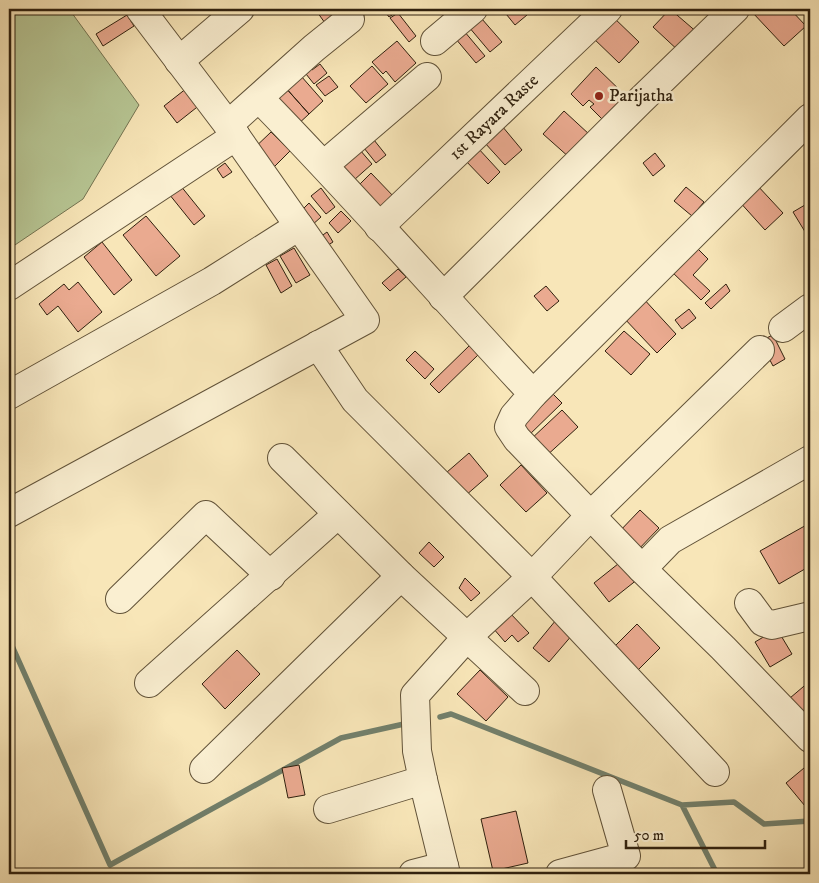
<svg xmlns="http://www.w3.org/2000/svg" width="819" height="883" font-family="'IM FELL DW Pica',serif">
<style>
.green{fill:#b7c694;stroke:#737351}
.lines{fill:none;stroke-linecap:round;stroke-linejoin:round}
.stream{stroke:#72806c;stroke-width:5.5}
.building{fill:#eaaa90;stroke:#2f200e}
.minor-casing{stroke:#615238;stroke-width:30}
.minor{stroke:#faefd1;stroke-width:28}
.poi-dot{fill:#8f2418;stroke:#faefd1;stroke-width:2}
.labels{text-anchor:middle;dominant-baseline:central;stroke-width:5;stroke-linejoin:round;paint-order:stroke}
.poi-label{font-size:18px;fill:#2f200e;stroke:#faefd1;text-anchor:start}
.street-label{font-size:18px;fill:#2f200e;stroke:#faefd1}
</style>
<rect width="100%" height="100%" fill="#f8e6b8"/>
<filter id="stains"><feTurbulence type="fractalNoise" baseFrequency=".004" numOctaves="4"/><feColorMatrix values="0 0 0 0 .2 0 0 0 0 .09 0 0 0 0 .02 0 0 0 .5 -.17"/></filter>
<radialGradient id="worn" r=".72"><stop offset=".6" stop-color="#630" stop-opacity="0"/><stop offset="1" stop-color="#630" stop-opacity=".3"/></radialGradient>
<!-- green -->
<path class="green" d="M 9,9 L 69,9 L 139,105 L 83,199 L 9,249 Z"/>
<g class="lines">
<!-- stream -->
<path class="stream" d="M 9,639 L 110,865 L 341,738 L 404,724
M 440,717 L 451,714 L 682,805 L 734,802 L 764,824 L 810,821
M 682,805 L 717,874"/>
</g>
<!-- building -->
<path class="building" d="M 315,9 L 332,9 L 341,22 L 330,30 Z
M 383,9 L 401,9 L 389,17 Z
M 502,9 L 522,9 L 527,15 L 515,25 Z
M 670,9 L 699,34 L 681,53 L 653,27 Z
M 756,9 L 790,9 L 806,26 L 784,46 L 752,12 Z
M 475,11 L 502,42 L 490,52 L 463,20 Z
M 398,13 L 416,36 L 409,42 L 390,18 Z
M 127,15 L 134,26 L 103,46 L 96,34 Z
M 611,15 L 639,42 L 619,63 L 591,36 Z
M 459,25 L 485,56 L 476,63 L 450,32 Z
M 397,41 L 416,63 L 395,82 L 386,71 L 383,74 L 372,62 Z
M 320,64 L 327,73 L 314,84 L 302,69 L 307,65 L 312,70 Z
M 372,66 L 388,84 L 366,103 L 350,86 Z
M 596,67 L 627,97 L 604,121 L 590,107 L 594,104 L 589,100 L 583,106 L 571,94 Z
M 301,76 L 323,101 L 309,114 L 286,88 Z
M 329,76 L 338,87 L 325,96 L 316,85 Z
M 284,86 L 309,114 L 296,126 L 271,98 Z
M 187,88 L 201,104 L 177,123 L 164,106 Z
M 564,111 L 590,135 L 570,158 L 543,134 Z
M 502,126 L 522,150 L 505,165 L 484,142 Z
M 366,130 L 386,155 L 376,163 L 356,138 Z
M 271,132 L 290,151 L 268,173 L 249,153 Z
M 477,147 L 500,172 L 488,184 L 464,159 Z
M 360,150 L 372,164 L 354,180 L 342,166 Z
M 655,153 L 665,166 L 653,176 L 643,163 Z
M 225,163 L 232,172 L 223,178 L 217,169 Z
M 371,173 L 396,199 L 379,215 L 355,189 Z
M 176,180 L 205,216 L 194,225 L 165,189 Z
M 756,184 L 783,213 L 765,230 L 738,200 Z
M 686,187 L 704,202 L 692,216 L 674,201 Z
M 321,188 L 335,207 L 326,214 L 311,196 Z
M 810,202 L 810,240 L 793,212 Z
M 309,203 L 321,217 L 311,226 L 299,213 Z
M 341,211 L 351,221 L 338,233 L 329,223 Z
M 146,216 L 180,256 L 156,276 L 123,235 Z
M 327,232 L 333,242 L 322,249 L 316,240 Z
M 102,242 L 132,280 L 114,295 L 84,257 Z
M 693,244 L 708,259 L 693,275 L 710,291 L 701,300 L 669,269 Z
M 294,248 L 310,275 L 296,283 L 280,256 Z
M 277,259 L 292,286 L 281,293 L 266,265 Z
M 398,269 L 406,277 L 390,291 L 382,283 Z
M 78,282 L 102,312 L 78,332 L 58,306 L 47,315 L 39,304 L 64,284 L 69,290 Z
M 726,284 L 730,291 L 711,309 L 705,303 Z
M 546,286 L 559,301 L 547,311 L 534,296 Z
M 642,297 L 676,334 L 657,353 L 622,316 Z
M 689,309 L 696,318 L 682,329 L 675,320 Z
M 624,331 L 650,354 L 631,375 L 605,351 Z
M 773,335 L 785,359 L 773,366 L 760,341 Z
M 470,345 L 479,354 L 439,393 L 430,384 Z
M 415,351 L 434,369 L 425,379 L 406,360 Z
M 548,389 L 562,403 L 526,438 L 513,423 Z
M 562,410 L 578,427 L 544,458 L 529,441 Z
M 469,453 L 488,476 L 465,496 L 439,479 Z
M 521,465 L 547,493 L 526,512 L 500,485 Z
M 640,510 L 659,528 L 635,553 L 616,535 Z
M 810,523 L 810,566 L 779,584 L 760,551 Z
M 429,542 L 444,557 L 434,567 L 419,553 Z
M 623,560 L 638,579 L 609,602 L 594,583 Z
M 465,578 L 480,593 L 471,601 L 459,588 Z
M 509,612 L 529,633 L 518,642 L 512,635 L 505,642 L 493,628 Z
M 556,620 L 573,634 L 549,662 L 533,648 Z
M 637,624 L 660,648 L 633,675 L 610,651 Z
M 777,629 L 792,654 L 770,667 L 755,642 Z
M 237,650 L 260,674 L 225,709 L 202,684 Z
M 480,670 L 508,697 L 486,721 L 457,694 Z
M 810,681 L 810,724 L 790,698 Z
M 810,763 L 810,802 L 805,806 L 786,783 Z
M 299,765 L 305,795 L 288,798 L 282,768 Z
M 516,811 L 528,863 L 493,871 L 481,819 Z"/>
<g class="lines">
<defs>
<g id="minor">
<path d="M 140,9 L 228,125 L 314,48 L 350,19"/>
<path d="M 435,41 L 473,9"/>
<path d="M 179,61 L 240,9"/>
<path d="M 259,98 C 353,194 442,296 533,394 L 514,416 L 509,427 L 517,439 L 642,569 L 670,540 L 810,460"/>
<path d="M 324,165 L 427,77"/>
<path id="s1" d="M 379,227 L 608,9"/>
<path d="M 9,286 L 236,136"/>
<path d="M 443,297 L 640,101 L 735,9"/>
<path d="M 783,328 L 810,308"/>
<path d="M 318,345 L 355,400 L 532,577 L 715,772"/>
<path d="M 533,394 L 810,118"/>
<path d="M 9,395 L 212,281 L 299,226"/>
<path d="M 282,458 L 401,576 L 525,691"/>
<path d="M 9,513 L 365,320 L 228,125"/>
<path d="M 642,569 L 723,648 L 810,738"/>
<path d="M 120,599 L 206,515 L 271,576"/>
<path d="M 749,603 L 763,622 L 772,625 L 810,616"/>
<path d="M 149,683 L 338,514"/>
<path d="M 204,769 L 401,576"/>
<path d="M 328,809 L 423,780"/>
<path d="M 413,874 L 444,866"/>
<path d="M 446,874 L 423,780 L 417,751 L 415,695 L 467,637 L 532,577 L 591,515 L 760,350"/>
<path d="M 560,874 L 626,856 L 607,790"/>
</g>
</defs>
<!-- minor casing -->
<use href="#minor" class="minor-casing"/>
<!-- minor -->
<use href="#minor" class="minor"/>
</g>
<!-- markers -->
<circle class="poi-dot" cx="599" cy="96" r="5"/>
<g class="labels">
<!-- poi labels -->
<g class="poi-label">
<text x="609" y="96">Parijatha</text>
</g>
<!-- street labels -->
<g class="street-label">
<text stroke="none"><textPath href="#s1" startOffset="159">1st Rayara Raste</textPath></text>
</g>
</g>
<!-- margin -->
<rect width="819" height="883" fill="none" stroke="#f8e6b8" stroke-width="30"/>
<rect x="10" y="10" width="799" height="863" fill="none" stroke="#2f200e" stroke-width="2.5"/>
<rect x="15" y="15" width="789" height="853" fill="none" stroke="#2f200e"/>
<!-- scale -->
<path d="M626 840v8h139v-8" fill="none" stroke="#2f200e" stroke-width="2.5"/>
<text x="634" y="840" font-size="15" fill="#2f200e" stroke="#faefd1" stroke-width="4" paint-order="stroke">50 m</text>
<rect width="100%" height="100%" filter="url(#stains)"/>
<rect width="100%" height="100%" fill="url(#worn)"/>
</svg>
